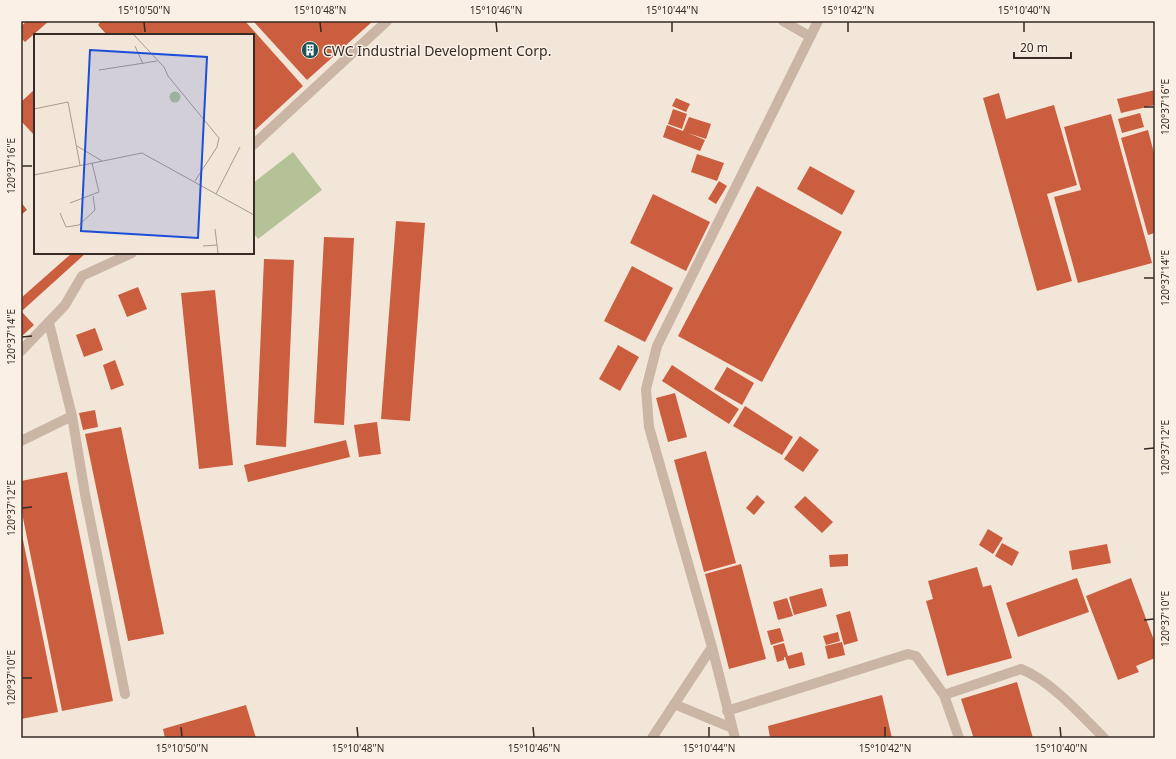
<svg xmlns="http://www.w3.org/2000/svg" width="1176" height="759" font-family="'Noto Sans',sans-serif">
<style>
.green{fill:#b5c298}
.building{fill:#cb5e3e}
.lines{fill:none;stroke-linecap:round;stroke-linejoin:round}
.minor{stroke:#cbb5a5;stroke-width:10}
.ticks{fill:none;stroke:#362b26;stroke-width:1.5}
.labels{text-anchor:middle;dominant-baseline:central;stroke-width:3;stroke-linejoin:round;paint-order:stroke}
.poi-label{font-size:14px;fill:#362b26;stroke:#faf0e5;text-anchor:start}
.inset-road{fill:none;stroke:#a79b91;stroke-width:1}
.view{fill:#1d4ed8;fill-opacity:0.15;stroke:#1d4ed8;stroke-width:2}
.inset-edge{fill:none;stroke:#362b26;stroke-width:2}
.neatline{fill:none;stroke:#362b26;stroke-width:1.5}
.ticks-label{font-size:10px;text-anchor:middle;fill:#362b26}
</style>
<rect width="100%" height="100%" fill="#f2e6d9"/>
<!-- green -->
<path class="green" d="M 293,152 L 322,190 L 258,239 L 253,233 L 253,183 Z"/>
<!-- building -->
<path class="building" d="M 27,21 L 49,21 L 25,42 L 21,38 L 21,26 Z
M 101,21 L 245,21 L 303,86 L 253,132 L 253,35 L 107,35 L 98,25 Z
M 253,21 L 373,21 L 307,80 Z
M 35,89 L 35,136 L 21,121 L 21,102 Z
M 1155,90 L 1155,105 L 1121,113 L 1117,99 Z
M 999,93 L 1006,119 L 1054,105 L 1077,185 L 1047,194 L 1072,281 L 1037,291 L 983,98 Z
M 676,98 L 690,104 L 686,112 L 672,106 Z
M 673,109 L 687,114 L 682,129 L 668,124 Z
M 1140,113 L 1144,127 L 1122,133 L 1118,119 Z
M 1111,114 L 1152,263 L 1078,283 L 1054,197 L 1081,190 L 1064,127 Z
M 689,117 L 711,124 L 706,139 L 688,133 L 705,140 L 700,151 L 663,137 L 667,125 L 683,131 Z
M 1148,130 L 1155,157 L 1155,233 L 1148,235 L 1121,138 Z
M 697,154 L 724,163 L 717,181 L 691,172 Z
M 810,166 L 855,191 L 842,215 L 797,189 Z
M 719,181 L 727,186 L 716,204 L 708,199 Z
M 757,186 L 842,232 L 762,382 L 678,336 Z
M 653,194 L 710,222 L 686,271 L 630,243 Z
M 21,202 L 27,210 L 21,215 Z
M 396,221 L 425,223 L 410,421 L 381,419 Z
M 324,237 L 354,238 L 344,425 L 314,423 Z
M 72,253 L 86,253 L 23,310 L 21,308 L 21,298 Z
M 264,259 L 294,260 L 286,447 L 256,445 Z
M 632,266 L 673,288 L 645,342 L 604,321 Z
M 138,287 L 147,309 L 127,317 L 118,295 Z
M 215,290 L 233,465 L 199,469 L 181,293 Z
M 21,311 L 34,325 L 21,337 Z
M 95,328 L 103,350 L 84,357 L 76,335 Z
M 618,345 L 639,357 L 620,391 L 599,379 Z
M 115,360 L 124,385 L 111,390 L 103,365 Z
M 672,365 L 739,409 L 729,424 L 662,381 Z
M 727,367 L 754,383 L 742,405 L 714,389 Z
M 675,393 L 687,437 L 668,442 L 656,398 Z
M 745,406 L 793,437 L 782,455 L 733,426 Z
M 95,410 L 98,427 L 83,430 L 79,413 Z
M 377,422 L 381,454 L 359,457 L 354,425 Z
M 121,427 L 164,634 L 128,641 L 85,434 Z
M 800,436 L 819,450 L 803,472 L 784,459 Z
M 346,440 L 350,457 L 248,482 L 244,465 Z
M 706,451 L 736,563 L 704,572 L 674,460 Z
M 67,472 L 113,701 L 62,711 L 21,508 L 21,481 Z
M 757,495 L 765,502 L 754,515 L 746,508 Z
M 805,496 L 833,522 L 822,533 L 794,507 Z
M 988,529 L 1003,538 L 993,554 L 979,545 Z
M 21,530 L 58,712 L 21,719 Z
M 1002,543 L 1019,552 L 1012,566 L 995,556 Z
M 1107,544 L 1111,563 L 1072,570 L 1069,551 Z
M 848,554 L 848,566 L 830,567 L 829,555 Z
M 741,564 L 766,659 L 729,669 L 705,574 Z
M 977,567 L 983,587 L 991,585 L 1012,658 L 947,676 L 926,601 L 933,599 L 928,581 Z
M 1077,578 L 1089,612 L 1018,637 L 1006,603 Z
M 1131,578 L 1155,643 L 1155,658 L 1136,666 L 1139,672 L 1118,680 L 1086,596 Z
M 822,588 L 827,606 L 794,615 L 789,597 Z
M 787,598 L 793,616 L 778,620 L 773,602 Z
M 850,611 L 858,641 L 844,645 L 836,615 Z
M 780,628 L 784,641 L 771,645 L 767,631 Z
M 838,632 L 840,641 L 826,645 L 823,636 Z
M 842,642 L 845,655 L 828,659 L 825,646 Z
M 784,643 L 788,656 L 802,652 L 805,665 L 789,669 L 785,657 L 784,657 L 784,660 L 777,662 L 773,646 Z
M 1017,682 L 1033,738 L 967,738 L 973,736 L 961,699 Z
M 882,695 L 892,738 L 770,738 L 768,726 Z
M 246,705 L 256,738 L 165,738 L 163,729 Z"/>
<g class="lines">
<!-- minor -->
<path class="minor" d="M 783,21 L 809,36
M 253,145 L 387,21
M 49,323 L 72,416 L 85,494 L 125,694
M 21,351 L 65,305 L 82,276 L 132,253
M 21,441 L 72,416
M 944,695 L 1021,669 C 1050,680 1082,716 1104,738
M 674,704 L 732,728
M 727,711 L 908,654 L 916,656 L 944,695 L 959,738
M 652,738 L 712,647
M 735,738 L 712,647 L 649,427 L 646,389 L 657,346 L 818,21"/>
</g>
<!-- ticks -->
<path class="ticks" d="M 144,22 L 145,32M 320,22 L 321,32M 496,22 L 497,32M 672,22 L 672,32M 848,22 L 848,32M 1024,22 L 1024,32M 1144,107 L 1154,107M 22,166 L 32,166M 1144,278 L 1154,278M 22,337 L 32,336M 1144,449 L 1154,448M 22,508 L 32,507M 1144,620 L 1154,619M 22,678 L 32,678M 181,727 L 182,737M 357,727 L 358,737M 533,727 L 534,737M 709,727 L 709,737M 885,727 L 885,737M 1060,727 L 1061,737"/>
<!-- icons -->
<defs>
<symbol id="building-disc" viewBox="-11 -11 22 22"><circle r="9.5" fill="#1a5659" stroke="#faf0e5"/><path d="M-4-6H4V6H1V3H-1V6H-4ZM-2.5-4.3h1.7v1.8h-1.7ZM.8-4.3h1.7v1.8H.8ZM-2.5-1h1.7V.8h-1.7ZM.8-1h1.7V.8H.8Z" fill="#fff"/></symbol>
</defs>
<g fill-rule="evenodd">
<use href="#building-disc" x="300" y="40" width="20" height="20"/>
</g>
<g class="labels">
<!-- poi labels -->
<g class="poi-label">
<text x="323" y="50">CWC Industrial Development Corp.</text>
</g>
</g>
<!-- overview -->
<g transform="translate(34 34)">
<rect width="220" height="220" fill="#f2e6d9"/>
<path d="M135.5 63a5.5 5.5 0 1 1 11 0a5.5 5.5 0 1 1-11 0Z" fill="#b5c298"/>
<path class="inset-road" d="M 100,1 L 130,33 L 134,42 L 185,104 L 183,113 L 161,147M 101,12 L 109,30M 65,36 L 123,27M 0,75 L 34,68 L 46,131M 43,112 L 68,127M 0,141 L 108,119 L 220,181M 182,160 L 206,113M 36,169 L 65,158 L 58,129M 26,179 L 32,193 L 45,191 L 61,176 L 59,162M 181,195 L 184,219M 169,212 L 183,211"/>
<path class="view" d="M 56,16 L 173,23 L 164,204 L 47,197 Z"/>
<rect width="220" height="220" class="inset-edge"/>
</g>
<!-- border -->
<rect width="1176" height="759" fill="none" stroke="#faf0e5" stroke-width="44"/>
<!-- scale -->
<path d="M1014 52v6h57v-6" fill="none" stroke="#362b26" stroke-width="2"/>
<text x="1020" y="52" font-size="12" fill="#362b26" stroke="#faf0e5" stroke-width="3" paint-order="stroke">20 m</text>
<rect x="22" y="22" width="1132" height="715" class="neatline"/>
<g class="ticks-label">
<text x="144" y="14">15°10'50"N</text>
<text x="320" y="14">15°10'48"N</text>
<text x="496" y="14">15°10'46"N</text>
<text x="672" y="14">15°10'44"N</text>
<text x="848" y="14">15°10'42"N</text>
<text x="1024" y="14">15°10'40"N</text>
<text transform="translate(1165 107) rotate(-90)" y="4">120°37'16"E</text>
<text transform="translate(11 166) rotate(-90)" y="4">120°37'16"E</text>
<text transform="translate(1165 278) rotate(-90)" y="4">120°37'14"E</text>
<text transform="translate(11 337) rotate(-90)" y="4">120°37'14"E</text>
<text transform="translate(1165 448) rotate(-90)" y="4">120°37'12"E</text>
<text transform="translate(11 508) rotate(-90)" y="4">120°37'12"E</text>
<text transform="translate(1165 619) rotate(-90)" y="4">120°37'10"E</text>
<text transform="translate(11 678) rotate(-90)" y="4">120°37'10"E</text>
<text x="182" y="752">15°10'50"N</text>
<text x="358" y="752">15°10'48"N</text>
<text x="534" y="752">15°10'46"N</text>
<text x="709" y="752">15°10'44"N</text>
<text x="885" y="752">15°10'42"N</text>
<text x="1061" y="752">15°10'40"N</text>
</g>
</svg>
